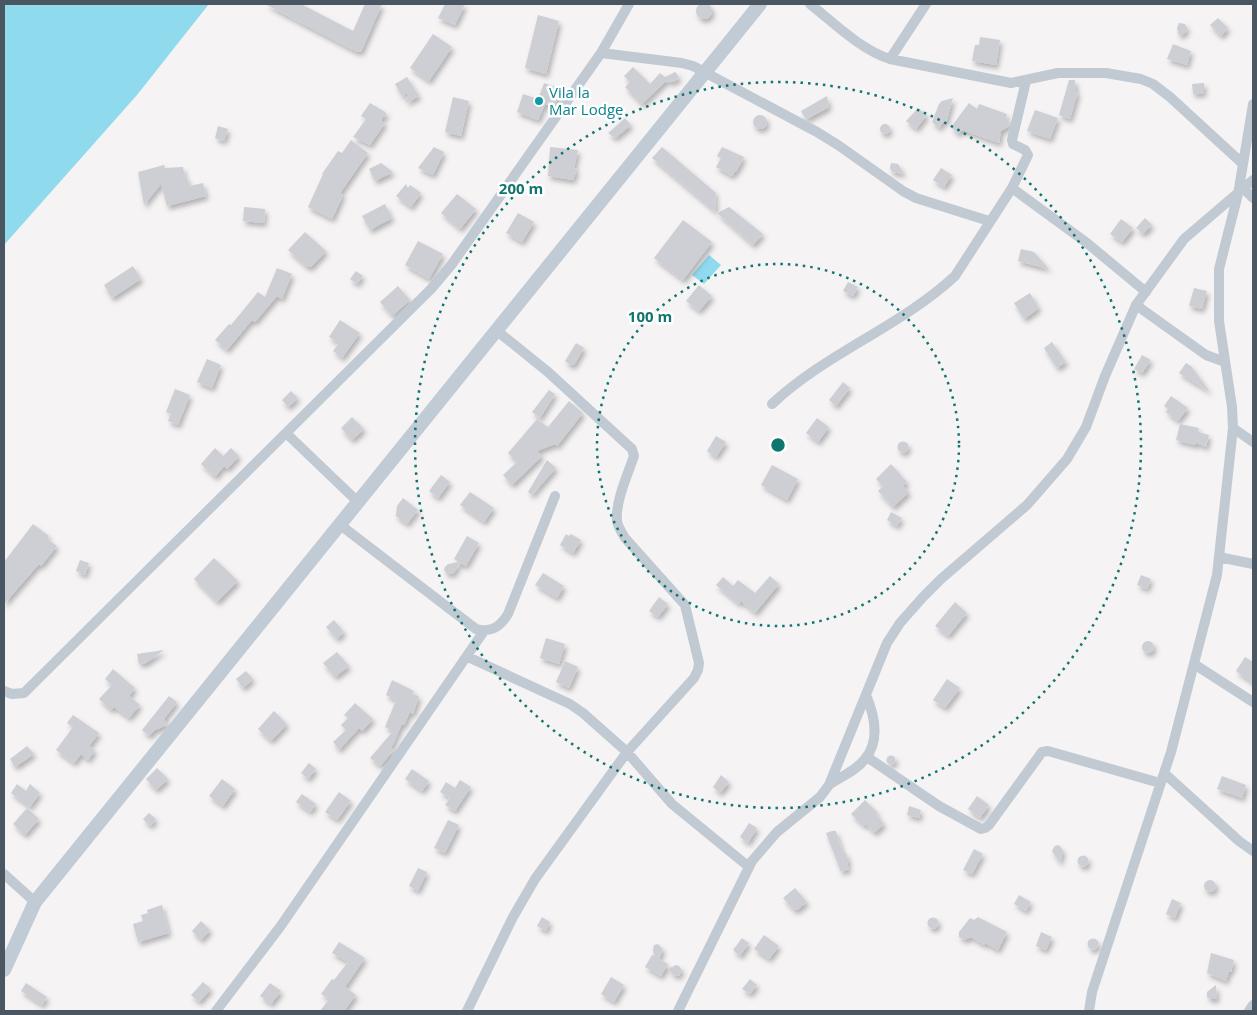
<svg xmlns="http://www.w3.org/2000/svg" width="1257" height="1015" font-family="'Open Sans',sans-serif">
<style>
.water{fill:#90daee}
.building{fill:#cdcfd5;filter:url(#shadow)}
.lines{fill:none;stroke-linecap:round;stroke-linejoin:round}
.minor{stroke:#c1cad2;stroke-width:10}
.secondary{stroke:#c1cbd6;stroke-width:14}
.ring{fill:none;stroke:#0f766e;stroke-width:2.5;stroke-dasharray:2.5 5}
.culture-dot{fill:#0f9aa8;stroke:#fff;stroke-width:2}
.labels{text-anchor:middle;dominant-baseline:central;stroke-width:5;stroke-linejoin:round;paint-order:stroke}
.culture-label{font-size:15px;fill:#0d838f;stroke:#fff;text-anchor:start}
.centre{fill:#0f766e;stroke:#fff;stroke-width:2.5}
.ring-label{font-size:15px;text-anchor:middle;font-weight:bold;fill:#0f766e;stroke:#fff;stroke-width:5;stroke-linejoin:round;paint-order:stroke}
</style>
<defs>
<filter id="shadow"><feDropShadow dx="2.5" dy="4" stdDeviation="2.5" flood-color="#0004"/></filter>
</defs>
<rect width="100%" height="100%" fill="#f5f3f3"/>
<!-- water -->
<path class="water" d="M 4,4 L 209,4 L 137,95 L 4,245 Z
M 709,255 L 721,265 L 704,284 L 692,275 Z"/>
<!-- building -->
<path class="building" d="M696 11a8 8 0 1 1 16 0a8 8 0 1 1-16 0Z
M 265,4 L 301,4 L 353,31 L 365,4 L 382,4 L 361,52 L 355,51 Z
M 445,4 L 465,4 L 455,25 L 438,18 Z
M 538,15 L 559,21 L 546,74 L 525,68 Z
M 1218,18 L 1228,28 L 1221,36 L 1210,25 Z
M 1179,23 L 1185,24 L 1187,28 L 1186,32 L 1179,36 L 1177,28 Z
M 433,34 L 452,47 L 429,81 L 410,68 Z
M 980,37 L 1000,40 L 996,65 L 972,61 L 975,45 L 979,45 Z
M 1173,44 L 1191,51 L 1187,65 L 1167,59 Z
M 633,67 L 650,84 L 660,73 L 665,77 L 675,72 L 677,74 L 679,78 L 673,82 L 666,81 L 642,104 L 625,87 L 630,82 L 624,76 Z
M 407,77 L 419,96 L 406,103 L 408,90 L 403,98 L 395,84 Z
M 1069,80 L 1075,80 L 1076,92 L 1078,92 L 1070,119 L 1059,115 Z
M 544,83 L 562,89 L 554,107 L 545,104 L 538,120 L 517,112 L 523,94 L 538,99 Z
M 1204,83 L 1204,93 L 1193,94 L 1192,84 Z
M 827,96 L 829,107 L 807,119 L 805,118 L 801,111 Z
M 453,97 L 469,101 L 461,136 L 445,132 Z
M 953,98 L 946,123 L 944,121 L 939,128 L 932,122 L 939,104 L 942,101 Z
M 370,103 L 385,112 L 387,115 L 383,117 L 381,121 L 385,123 L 370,145 L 353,137 L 366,119 L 361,116 Z
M 969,103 L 977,109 L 979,104 L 1007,114 L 1006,118 L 1009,122 L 1008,127 L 1001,131 L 999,143 L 962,130 L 958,134 L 951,127 Z
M 918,108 L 927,115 L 916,129 L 906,121 Z
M 1035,110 L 1058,118 L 1050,139 L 1027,131 Z
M753 122a7 7 0 1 1 14 0a7 7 0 1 1-14 0Z
M 625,118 L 631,125 L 615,138 L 608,133 Z
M880 129a5 5 0 1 1 10 0a5 5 0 1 1-10 0Z
M 218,126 L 228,129 L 224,141 L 215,138 Z
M 351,140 L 368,153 L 340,193 L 343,195 L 332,219 L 308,207 L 323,174 L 322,174 L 338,151 L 342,153 Z
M 434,147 L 444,152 L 433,175 L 418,168 Z
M 550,147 L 578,150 L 574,168 L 577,169 L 573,180 L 548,176 Z
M 662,147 L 716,193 L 715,196 L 716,212 L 652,158 Z
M 722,147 L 744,157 L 736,172 L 735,171 L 732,176 L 716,167 L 721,158 L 717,156 Z
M 381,163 L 393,172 L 375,181 L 369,169 Z
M 891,163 L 898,164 L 904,174 L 892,172 L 890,168 Z
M 164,165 L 165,168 L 183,167 L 185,178 L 187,177 L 189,186 L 203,183 L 206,196 L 167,206 L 161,184 L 144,205 L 138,172 Z
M 941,168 L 952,175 L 944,187 L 933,180 Z
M 406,184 L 408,188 L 410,185 L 421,193 L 411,207 L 396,196 Z
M 457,194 L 476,209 L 460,229 L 441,213 Z
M 385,204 L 392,218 L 370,230 L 362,216 Z
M 244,207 L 265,209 L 264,223 L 243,221 Z
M 729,207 L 763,234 L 753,245 L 717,213 Z
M 518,213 L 534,222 L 522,242 L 506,233 Z
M 1145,218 L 1152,225 L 1143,234 L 1136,228 Z
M 1121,219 L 1133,228 L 1122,242 L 1110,234 Z
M 683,220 L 712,242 L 683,280 L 654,258 Z
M 305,232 L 326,251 L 311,267 L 307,267 L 288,250 Z
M 418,241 L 443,254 L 429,279 L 405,265 Z
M 1021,249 L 1034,252 L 1049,269 L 1018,261 Z
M 133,266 L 141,279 L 112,298 L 104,285 Z
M 277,268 L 292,274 L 282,299 L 277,296 L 255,322 L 252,320 L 227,350 L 215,340 L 229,324 L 231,325 L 258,292 L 265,297 Z
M 356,271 L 363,276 L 357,284 L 350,279 Z
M 848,282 L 858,287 L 853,296 L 843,291 Z
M 699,285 L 712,296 L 699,311 L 686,301 Z
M 398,286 L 410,300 L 392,316 L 380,302 Z
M 1194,288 L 1207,291 L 1202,309 L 1189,306 Z
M 1030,293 L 1039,308 L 1024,319 L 1014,303 Z
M 340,320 L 360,333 L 342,358 L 333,351 L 339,343 L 329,337 Z
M 1052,342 L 1066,362 L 1057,368 L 1044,348 Z
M 576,343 L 584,348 L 574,365 L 570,365 L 565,361 Z
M 1142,355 L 1151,360 L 1142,373 L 1134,369 Z
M 207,359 L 221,365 L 212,388 L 197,382 Z
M 1186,363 L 1191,366 L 1210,392 L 1179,373 Z
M 843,382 L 850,388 L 836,406 L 829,400 Z
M 175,389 L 190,395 L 178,425 L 168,421 L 171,414 L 166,412 Z
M 549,390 L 555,394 L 540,418 L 532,412 Z
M 291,391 L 298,398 L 288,407 L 282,400 Z
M 1171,396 L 1188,408 L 1178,421 L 1166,412 L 1168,409 L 1164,406 Z
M 569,401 L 583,413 L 557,446 L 555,444 L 537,451 L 542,456 L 512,485 L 503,475 L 517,462 L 508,453 L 537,419 L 548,427 Z
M 352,417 L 364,429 L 352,440 L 341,428 Z
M 817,418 L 829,427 L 818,442 L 806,433 Z
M 1180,424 L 1199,428 L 1198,432 L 1209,435 L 1206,447 L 1196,443 L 1195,445 L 1176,440 Z
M 716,436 L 726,442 L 716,457 L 707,451 Z
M897.5 447a5.5 5.5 0 1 1 11 0a5.5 5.5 0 1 1-11 0Z
M 215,448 L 223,456 L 231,448 L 239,456 L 227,469 L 224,466 L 215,477 L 201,464 Z
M 547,460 L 556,468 L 532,495 L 528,492 Z
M 891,464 L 907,482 L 903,486 L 909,492 L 893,507 L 878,491 L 883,486 L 876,479 Z
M 772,465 L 798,479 L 787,500 L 761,485 Z
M 441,475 L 450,482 L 438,498 L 429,491 Z
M 470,492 L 494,508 L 484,522 L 460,505 Z
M 403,498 L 418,510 L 407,524 L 396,516 L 397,506 Z
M 891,512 L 902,518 L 897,526 L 887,520 Z
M 33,524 L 49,536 L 47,539 L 57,546 L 41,566 L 39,564 L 4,604 L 4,562 Z
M 566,534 L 569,536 L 571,534 L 581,540 L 573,553 L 560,545 Z
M 467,536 L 479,543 L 466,566 L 460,563 L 454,573 L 447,574 L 444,570 L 445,567 L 448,564 L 459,562 L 454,559 Z
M 214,558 L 238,581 L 217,602 L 194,579 Z
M 80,560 L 89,563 L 85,575 L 76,571 Z
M 543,573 L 564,586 L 557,598 L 535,585 Z
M 1141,575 L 1151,579 L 1147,589 L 1137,585 Z
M 770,576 L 779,584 L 755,613 L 741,601 L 739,604 L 716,585 L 723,577 L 733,586 L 738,580 L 755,593 Z
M 659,597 L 668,604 L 658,617 L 649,611 Z
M 955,602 L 967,613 L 948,636 L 935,626 Z
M 334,620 L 344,632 L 337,639 L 326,627 Z
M 546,638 L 565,644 L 559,664 L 540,658 Z
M1142 647a6 6 0 1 1 12 0a6 6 0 1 1-12 0Z
M 164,650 L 146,663 L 139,664 L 137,654 Z
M 337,652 L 349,666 L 335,677 L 323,663 Z
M 1245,657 L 1253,662 L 1253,683 L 1236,671 Z
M 565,661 L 578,667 L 569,688 L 556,682 Z
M 113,669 L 135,688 L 129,696 L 140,705 L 129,718 L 114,707 L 111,710 L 99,699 L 112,685 L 105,679 Z
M 246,671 L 253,679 L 243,688 L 236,679 Z
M 947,679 L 960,688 L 945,708 L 933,700 Z
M 392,680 L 414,691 L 412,694 L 419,696 L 413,714 L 410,712 L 404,725 L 402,724 L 391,748 L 394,750 L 380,766 L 370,758 L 393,731 L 385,727 L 396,700 L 386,695 Z
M 169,696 L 177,702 L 164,719 L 167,725 L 155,730 L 149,736 L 142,730 Z
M 355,703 L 373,719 L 362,731 L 359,728 L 339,750 L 333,742 L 346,730 L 341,725 L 348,718 L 344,715 Z
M 274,711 L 287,724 L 271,741 L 258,729 Z
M 73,715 L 99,733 L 89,746 L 95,750 L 88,760 L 81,754 L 74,763 L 56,750 L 73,727 L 67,723 Z
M 27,746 L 34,754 L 15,767 L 10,759 Z
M886.5 760a4.5 4.5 0 1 1 9 0a4.5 4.5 0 1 1-9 0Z
M 309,763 L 316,769 L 308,779 L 301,773 Z
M 157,768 L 168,779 L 156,790 L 146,779 Z
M 412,769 L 429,781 L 422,791 L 405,779 Z
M 721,775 L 729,782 L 720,793 L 713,787 Z
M 1222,776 L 1246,785 L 1242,798 L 1217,789 Z
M 222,779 L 235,789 L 223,806 L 209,796 Z
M 460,780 L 471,787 L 455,811 L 445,805 L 450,798 L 440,792 L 446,782 L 455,788 Z
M 17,784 L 26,791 L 30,784 L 40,793 L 30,807 L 11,793 Z
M 339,792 L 351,801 L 337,820 L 325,812 Z
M 302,794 L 316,804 L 310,812 L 296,802 Z
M 977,796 L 989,805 L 980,818 L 968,809 Z
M 865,800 L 878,813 L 876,814 L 884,824 L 874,833 L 866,824 L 864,826 L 851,814 Z
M 909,806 L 921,810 L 919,818 L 907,815 Z
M 27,808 L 39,819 L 25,835 L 13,824 Z
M 149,813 L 156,819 L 150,826 L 143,819 Z
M 448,820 L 459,825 L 445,853 L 434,848 Z
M 749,823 L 757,828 L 748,843 L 740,837 Z
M 832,831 L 836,831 L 843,853 L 846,853 L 849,862 L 847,863 L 849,869 L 841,872 L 826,833 Z
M 1057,845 L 1060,846 L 1063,851 L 1060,863 L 1052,851 L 1054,847 Z
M 974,849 L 983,854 L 972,874 L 963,870 Z
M1077.5 861a5.5 5.5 0 1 1 11 0a5.5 5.5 0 1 1-11 0Z
M 418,868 L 427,872 L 418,891 L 409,886 Z
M1204 886a6 6 0 1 1 12 0a6 6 0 1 1-12 0Z
M 795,888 L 807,902 L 797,910 L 794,910 L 783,898 Z
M 1019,895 L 1031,902 L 1026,911 L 1014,904 Z
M 1172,899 L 1181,903 L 1175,918 L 1166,914 Z
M 162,905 L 169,933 L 138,942 L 133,924 L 143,921 L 141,915 L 148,913 L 147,910 Z
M 542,917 L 550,922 L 546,931 L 537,926 Z
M 978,917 L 1007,932 L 998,950 L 985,943 L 984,945 L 971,937 L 964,940 L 959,937 L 959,932 L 970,918 L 974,920 Z
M927.5 923a5.5 5.5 0 1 1 11 0a5.5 5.5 0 1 1-11 0Z
M 201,921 L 210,930 L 201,940 L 192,931 Z
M 1041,932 L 1052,937 L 1046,950 L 1036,946 Z
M 764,935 L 779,946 L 769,959 L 754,949 Z
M 742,938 L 749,943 L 740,956 L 733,950 Z
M1087.5 944a5.5 5.5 0 1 1 11 0a5.5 5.5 0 1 1-11 0Z
M 339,942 L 365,958 L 345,987 L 356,995 L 344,1011 L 320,1011 L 329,999 L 321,994 L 332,979 L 334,980 L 348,962 L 332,953 Z
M 658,944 L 663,949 L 659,959 L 668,964 L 661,976 L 645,967 L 652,955 L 654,956 L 653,949 L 654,945 Z
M 1211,953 L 1234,960 L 1231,972 L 1229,971 L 1226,981 L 1207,973 Z
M 676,965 L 679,966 L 682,970 L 679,976 L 674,975 L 668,969 Z
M 611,977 L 624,985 L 614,1002 L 601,994 Z
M 750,979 L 757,985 L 750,994 L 742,989 Z
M 203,982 L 211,989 L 199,1002 L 191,995 Z
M 26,983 L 47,997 L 42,1005 L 21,991 Z
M 270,983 L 281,991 L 271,1004 L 260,996 Z
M 1216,985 L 1217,999 L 1210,999 L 1207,997 L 1207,992 Z"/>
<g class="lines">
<!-- minor -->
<path class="minor" d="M 810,4 C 834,23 861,50 890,59 L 1011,83 L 1058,73 L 1106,73 L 1141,79 L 1153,84 L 1170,97 L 1243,164
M 601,53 L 682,63 L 693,66 L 817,132 L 838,145 L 903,191 L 916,198 L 989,221
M 890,59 L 926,4
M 1012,188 L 1087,243 L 1146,292
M 1244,189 L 1253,198
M 1136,305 L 1206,355 L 1225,362
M 772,404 C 826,353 900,327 955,276 L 1012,188 L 1028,155 L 1025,150 L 1013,144 L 1012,140 L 1026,81
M 1233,428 L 1253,442
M 286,433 L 357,501
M 339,524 L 476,629 C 491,633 500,627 508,614 L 555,496
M 1219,557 L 1253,564
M 468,657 L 570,704 L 583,713 L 627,752 L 672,804 L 749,867
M 1194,664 L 1253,702
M 4,691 L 12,694 L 24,693 L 432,288 L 452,264 L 601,53 L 629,4
M 867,757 L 939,806 L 981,829 L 985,828 L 989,825 L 1042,752 L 1048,751 L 1160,783
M 1164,773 L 1239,841 L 1253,851
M 830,784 C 842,776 857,770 865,759 C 881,740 874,714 866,695
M 4,874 L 35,902
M 216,1011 L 280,927 L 484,631
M 467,1011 L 513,917 L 535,879 L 627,752 L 694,678 L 698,670 L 699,663 L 685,605 L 625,538 C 622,533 618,527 617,521 C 615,502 628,474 634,456 L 632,449 L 548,372 L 496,330
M 678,1011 L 752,861 L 777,832 L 820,797 L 829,785 L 887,643 L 900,623 L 923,597 L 941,579 L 1027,505 L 1067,459 L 1086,427 L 1105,376 L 1136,305 L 1184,239 L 1253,180
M 1089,1011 L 1092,992 L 1171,752 L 1217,575 L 1233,428 L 1232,407 L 1219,321 L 1219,269 L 1238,194 L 1253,104
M 1249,1011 L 1253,1005"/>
<!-- secondary -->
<path class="secondary" d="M 4,970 L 35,902 L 760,4"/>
</g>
<!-- distance rings -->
<g class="ring">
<circle cx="778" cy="445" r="181"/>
<circle cx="778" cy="445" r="363"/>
</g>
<!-- markers -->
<circle class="culture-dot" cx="539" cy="101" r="5"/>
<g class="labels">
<!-- culture labels -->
<g class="culture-label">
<text x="549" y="92">Vila la<tspan x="549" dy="17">Mar Lodge</tspan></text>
</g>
</g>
<circle cx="778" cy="445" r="8" class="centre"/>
<g class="ring-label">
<text x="521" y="194">200 m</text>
<text x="650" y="322">100 m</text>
</g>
<!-- border -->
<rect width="1257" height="1015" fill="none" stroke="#4a5661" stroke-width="10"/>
</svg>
